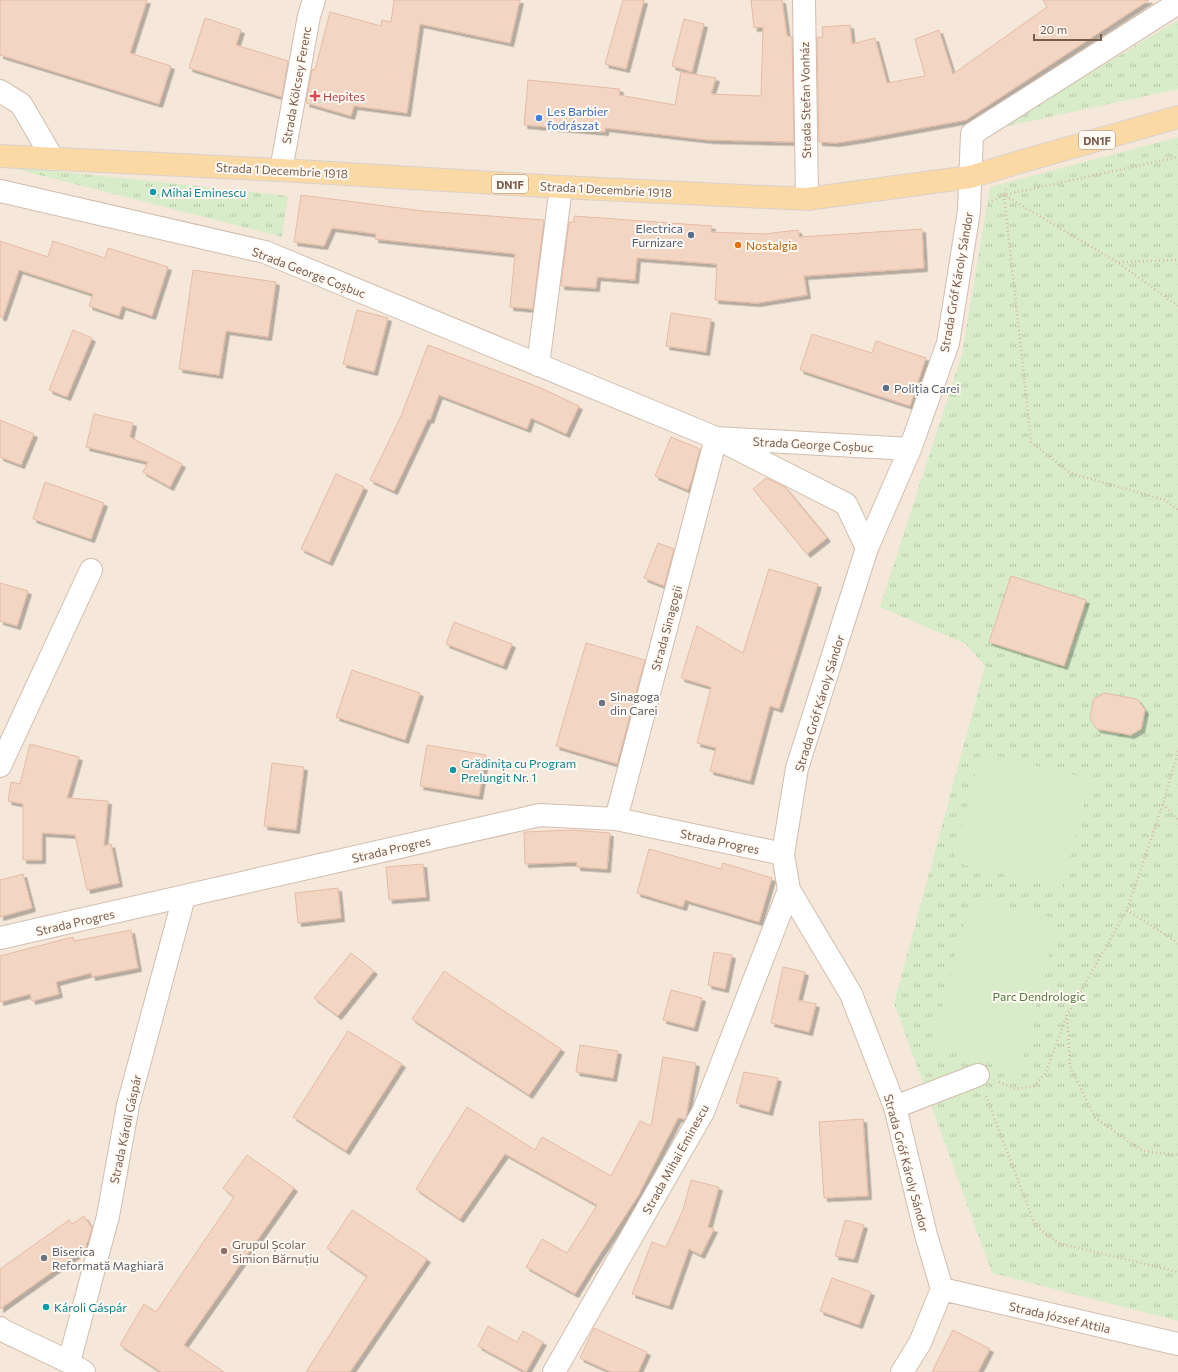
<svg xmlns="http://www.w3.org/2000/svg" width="1178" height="1372" font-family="Commissioner,sans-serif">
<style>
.residential{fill:#f5e8da}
.grass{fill:url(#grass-tufts)}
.pitch{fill:#d8ecc9}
.building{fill:#f3d5c3;stroke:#e6bba3;filter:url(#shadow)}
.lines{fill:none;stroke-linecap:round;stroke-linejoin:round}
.minor-casing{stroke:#d1beb0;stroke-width:24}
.major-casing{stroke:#dad1cd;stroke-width:24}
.path{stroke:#d9b8a5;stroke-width:2.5;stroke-dasharray:1 3;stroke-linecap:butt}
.minor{stroke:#fff;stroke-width:22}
.major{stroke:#fbd9a5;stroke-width:22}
.health-dot{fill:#e0444e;stroke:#fffaf3;stroke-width:1.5}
.shop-dot{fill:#3f7fe0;stroke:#fffaf3;stroke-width:1.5}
.culture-dot{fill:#0f9aa8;stroke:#fffaf3;stroke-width:1.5}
.service-dot{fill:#5c6f8a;stroke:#fffaf3;stroke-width:1.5}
.food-dot{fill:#e8710a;stroke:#fffaf3;stroke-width:1.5}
.worship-dot{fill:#6b7280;stroke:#fffaf3;stroke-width:1.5}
.education-dot{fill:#8d6e63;stroke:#fffaf3;stroke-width:1.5}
.labels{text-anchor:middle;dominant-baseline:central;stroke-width:4;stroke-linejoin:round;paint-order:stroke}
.shield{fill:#fffaf3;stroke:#a28b7f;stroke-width:1}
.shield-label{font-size:11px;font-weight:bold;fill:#7a5c4d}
.street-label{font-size:12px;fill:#7a5c4d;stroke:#fffaf3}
.health-label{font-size:12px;fill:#be3a42;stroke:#fffaf3;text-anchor:start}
.shop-label{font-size:12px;fill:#366cbe;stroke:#fffaf3;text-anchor:start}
.culture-label{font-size:12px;fill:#0d838f;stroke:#fffaf3;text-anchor:start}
.service-label{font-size:12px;fill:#4e5e75;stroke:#fffaf3;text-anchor:end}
.food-label{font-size:12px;fill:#c56008;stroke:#fffaf3;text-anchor:start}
.worship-label{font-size:12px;fill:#5b616d;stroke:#fffaf3;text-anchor:start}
.park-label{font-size:12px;fill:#537a41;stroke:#fffaf3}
.education-label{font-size:12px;fill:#785e54;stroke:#fffaf3;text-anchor:start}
</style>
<defs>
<pattern id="grass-tufts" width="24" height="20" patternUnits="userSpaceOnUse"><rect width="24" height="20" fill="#d8ecc9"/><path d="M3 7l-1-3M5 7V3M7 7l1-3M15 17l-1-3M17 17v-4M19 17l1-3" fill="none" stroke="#b4c2a5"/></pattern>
<filter id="shadow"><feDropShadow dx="3.5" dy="3.5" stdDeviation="0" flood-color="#0004"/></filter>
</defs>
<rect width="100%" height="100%" fill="#fdf6ec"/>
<!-- residential -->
<path class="residential" d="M 0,0 L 1178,0 L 1178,1372 L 0,1372 Z"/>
<!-- grass -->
<path class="grass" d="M 1178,20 L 1178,89 L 999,128 Z
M 1178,137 L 1178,1321 L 992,1273 L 894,1003 L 985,666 L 966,644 L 880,607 L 962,354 L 990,187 Z
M 0,165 L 288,196 L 282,237 Z"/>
<!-- pitch -->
<path class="pitch" d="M 981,752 L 1090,779 L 1062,889 L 953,862 Z
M 970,897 L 1058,919 L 1020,1069 L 932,1048 Z"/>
<!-- building -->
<path class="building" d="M 0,0 L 147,0 L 130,53 L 171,66 L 159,104 L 0,55 Z
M 394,0 L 520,0 L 510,43 L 420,24 L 407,113 L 354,106 L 351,116 L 306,103 L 312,69 L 315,70 L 330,12 L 381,26 L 382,20 L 391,22 Z
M 623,0 L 644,0 L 626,69 L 605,64 Z
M 751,0 L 782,0 L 787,36 L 792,37 L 794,142 L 709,140 L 605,128 L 605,132 L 524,125 L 528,80 L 620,89 L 619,95 L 675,105 L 681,72 L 716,78 L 711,94 L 761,96 L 763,27 L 754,28 Z
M 1043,0 L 1149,0 L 966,120 L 862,139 L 836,143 L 819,142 L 817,37 L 823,38 L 822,27 L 850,25 L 852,44 L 875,38 L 887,83 L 925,76 L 915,39 L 939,30 L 953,74 L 1047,7 Z
M 205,18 L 241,30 L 236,45 L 288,61 L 282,97 L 189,68 Z
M 684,19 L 704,24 L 692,72 L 672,66 Z
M 301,195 L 423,211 L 544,220 L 533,309 L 510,307 L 515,254 L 375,239 L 376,234 L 332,228 L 324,246 L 294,242 Z
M 574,216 L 712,226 L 711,232 L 764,234 L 798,230 L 799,237 L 922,229 L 924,268 L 804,276 L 807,295 L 757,303 L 715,300 L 717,264 L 637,258 L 635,280 L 597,277 L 596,288 L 561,286 L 569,222 L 574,222 Z
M 0,241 L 48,257 L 53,241 L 105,258 L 108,248 L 168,267 L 152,316 L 122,306 L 119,316 L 89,306 L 93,294 L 19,270 L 3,317 L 0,317 Z
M 193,270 L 276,282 L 268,337 L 226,331 L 219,375 L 179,369 Z
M 357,310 L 388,318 L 374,372 L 343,364 Z
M 671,313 L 711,319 L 706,352 L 666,346 Z
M 73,330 L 92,338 L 67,397 L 49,390 Z
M 812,334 L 872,353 L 876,341 L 926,358 L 910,406 L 800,370 Z
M 428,345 L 541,388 L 579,406 L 566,434 L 531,418 L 527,429 L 439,395 L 430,420 L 428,419 L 394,491 L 370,480 L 401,416 Z
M 94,414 L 133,423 L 130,437 L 182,464 L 170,487 L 143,472 L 148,462 L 86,447 Z
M 0,420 L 34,434 L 21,465 L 0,457 Z
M 671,437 L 700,449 L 692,479 L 688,490 L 655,476 Z
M 336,474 L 364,487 L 329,562 L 301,549 Z
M 766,478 L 785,487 L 827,538 L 807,554 L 753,489 Z
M 45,482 L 104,503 L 91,539 L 33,519 Z
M 658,543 L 674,549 L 664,586 L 644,578 Z
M 769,569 L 818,584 L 779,709 L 770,706 L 750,781 L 710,771 L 716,748 L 697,743 L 711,687 L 681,678 L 697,626 L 743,653 Z
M 1011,576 L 1086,600 L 1064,666 L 989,642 Z
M 0,583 L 28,591 L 17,626 L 0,621 Z
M 454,622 L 512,644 L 503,666 L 446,644 Z
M 586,643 L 645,660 L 617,764 L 556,746 Z
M 352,670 L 420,693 L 405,740 L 336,717 Z
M 1104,693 L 1137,699 L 1145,710 L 1141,729 L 1131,735 L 1097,729 L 1090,719 L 1093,700 Z
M 30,744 L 79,757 L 67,798 L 108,801 L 104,846 L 111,844 L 119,883 L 87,890 L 75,835 L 42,833 L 42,860 L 23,860 L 23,804 L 8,801 L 11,782 L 20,784 Z
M 427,745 L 486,755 L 479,796 L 420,786 Z
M 272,763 L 304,767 L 296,830 L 264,826 Z
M 573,830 L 610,833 L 607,869 L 577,867 L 577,862 L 525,864 L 524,832 Z
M 649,849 L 721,869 L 723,863 L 772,878 L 759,922 L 685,900 L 683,907 L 637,893 Z
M 423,864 L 426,897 L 389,900 L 386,867 Z
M 23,874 L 32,908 L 0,917 L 0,880 Z
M 338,888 L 341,918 L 298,923 L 295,893 Z
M 131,930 L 138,968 L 92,977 L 91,973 L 56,982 L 59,994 L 32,1001 L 30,994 L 0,1002 L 0,956 L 73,937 L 74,941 Z
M 714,952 L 732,955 L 725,989 L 708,985 Z
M 351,953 L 374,971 L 338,1016 L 314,998 Z
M 783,967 L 805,972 L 798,1000 L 816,1004 L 809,1032 L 771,1023 Z
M 444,971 L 561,1049 L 529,1095 L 412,1019 Z
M 671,990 L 702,998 L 694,1028 L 663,1020 Z
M 348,1031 L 402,1064 L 346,1151 L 293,1117 Z
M 580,1045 L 618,1051 L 613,1078 L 576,1072 Z
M 663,1057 L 696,1063 L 686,1117 L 685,1119 L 678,1118 L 638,1196 L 591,1268 L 575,1294 L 526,1267 L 542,1239 L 567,1253 L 597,1205 L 505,1154 L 460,1219 L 416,1189 L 467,1107 L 535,1150 L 542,1137 L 611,1176 L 640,1121 L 651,1126 Z
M 744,1072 L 778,1078 L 769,1112 L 736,1103 Z
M 863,1119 L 868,1196 L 824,1198 L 819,1122 Z
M 247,1155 L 294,1188 L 184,1345 L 224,1372 L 161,1372 L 120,1345 L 144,1304 L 156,1312 L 234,1197 L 223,1188 Z
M 691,1180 L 719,1187 L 708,1227 L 714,1229 L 701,1255 L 689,1249 L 669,1306 L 632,1294 L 652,1242 L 666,1247 L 683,1210 Z
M 352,1210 L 427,1259 L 350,1372 L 306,1372 L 367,1276 L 327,1248 Z
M 84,1216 L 92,1228 L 88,1242 L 86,1244 L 87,1245 L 86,1248 L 0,1309 L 0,1269 L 69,1220 L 72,1224 Z
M 845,1220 L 864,1225 L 854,1259 L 835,1256 Z
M 832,1278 L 871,1292 L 859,1325 L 820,1311 Z
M 488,1326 L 517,1342 L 523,1331 L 543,1342 L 526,1372 L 478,1346 Z
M 594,1328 L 647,1352 L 638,1372 L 611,1372 L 580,1358 Z
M 953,1330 L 990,1349 L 978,1372 L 932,1372 Z"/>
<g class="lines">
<defs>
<path id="minor" d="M 804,0 L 807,199
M 0,91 L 21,104 L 53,159
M 281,170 L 309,16 L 314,0
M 0,191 L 265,252 L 716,438 L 910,449
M 538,365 L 561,187
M 0,766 L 91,570
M 616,819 L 716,438 L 846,504 L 867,548
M 0,938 L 540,815 L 616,819 L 783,854
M 895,1107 L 978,1075
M 942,1289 L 926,1235 L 895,1107 L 851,994 L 789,890 L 783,854 L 797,768 L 867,548 L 910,449 L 948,343 L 969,211 L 972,134 L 1178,3
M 942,1289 L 1178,1344
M 0,1328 L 4,1331 L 69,1362 L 84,1372
M 69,1362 L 108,1216 L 128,1105 L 184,897
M 554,1372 L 703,1112 L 789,890
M 902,1372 L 920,1343 L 942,1289"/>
<path id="major" d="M 0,156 L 281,170 L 561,187 L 807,199 L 970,177 L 1016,163 L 1178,117"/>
</defs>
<!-- minor casing -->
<use href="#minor" class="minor-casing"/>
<!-- major casing -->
<use href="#major" class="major-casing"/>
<!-- path -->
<path class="path" d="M 1006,189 L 1004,195 L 1117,262 L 1178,306
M 1004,195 L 1031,442 L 1070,473 L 1165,500 L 1178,510
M 992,201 L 1004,195 L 1178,157
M 1119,262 L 1178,260
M 1178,751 L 1163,804 L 1127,910 L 1067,1015 L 1070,1066 L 1095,1118 L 1143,1151 L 1178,1155
M 1163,804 L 1178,820
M 1127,910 L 1178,943
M 999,1082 L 1015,1089 L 1034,1086 L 1046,1072 L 1066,1018
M 986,1096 L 1035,1225 L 1058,1243 L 1178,1272"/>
<!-- minor -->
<use href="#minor" class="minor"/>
<!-- major -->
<use href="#major" class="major"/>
</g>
<!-- markers -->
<path class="health-dot" d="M313 90h4v4h4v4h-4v4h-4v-4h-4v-4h4z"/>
<circle class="shop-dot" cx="539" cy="118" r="4"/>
<g class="culture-dot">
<circle cx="153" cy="192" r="4"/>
<circle cx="453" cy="770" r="4"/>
<circle cx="46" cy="1307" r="4"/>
</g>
<g class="service-dot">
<circle cx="691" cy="235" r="4"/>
<circle cx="886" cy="388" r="4"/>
</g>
<circle class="food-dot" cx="738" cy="245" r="4"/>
<g class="worship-dot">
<circle cx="602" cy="703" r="4"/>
<circle cx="44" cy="1258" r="4"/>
</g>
<circle class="education-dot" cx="224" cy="1251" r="4"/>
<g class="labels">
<!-- shield labels -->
<g class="shield">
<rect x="1079" y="131" width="36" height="18" rx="3"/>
<rect x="492" y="175" width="36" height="18" rx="3"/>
</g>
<g class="shield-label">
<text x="1097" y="140">DN1F</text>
<text x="510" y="184">DN1F</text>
</g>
<!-- street labels -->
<g class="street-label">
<text transform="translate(296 85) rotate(-80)">Strada Kölcsey Ferenc</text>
<text transform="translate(805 100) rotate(-91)">Strada Stefan Vonház</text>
<text transform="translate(282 170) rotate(3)">Strada 1 Decembrie 1918</text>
<text transform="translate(606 189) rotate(3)">Strada 1 Decembrie 1918</text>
<text transform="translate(309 272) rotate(21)">Strada George Coșbuc</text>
<text transform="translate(956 282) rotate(-80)">Strada Gróf Károly Sándor</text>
<text transform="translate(813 444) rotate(3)">Strada George Coșbuc</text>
<text transform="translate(666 628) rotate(-75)">Strada Sinagogii</text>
<text transform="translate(819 703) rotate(-73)">Strada Gróf Károly Sándor</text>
<text transform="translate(720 841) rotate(12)">Strada Progres</text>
<text transform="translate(391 849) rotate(-13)">Strada Progres</text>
<text transform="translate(75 922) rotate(-13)">Strada Progres</text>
<text transform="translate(125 1129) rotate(-78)">Strada Károli Gáspár</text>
<text transform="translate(675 1159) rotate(-61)">Strada Mihai Eminescu</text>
<text transform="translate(907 1163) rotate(75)">Strada Gróf Károly Sándor</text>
<text transform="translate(1060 1317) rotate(13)">Strada József Attila</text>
</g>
<!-- health labels -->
<g class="health-label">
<text x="323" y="96">Hepites</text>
</g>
<!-- shop labels -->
<g class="shop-label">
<text x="547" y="111">Les Barbier<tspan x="547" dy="14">fodrászat</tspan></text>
</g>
<!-- culture labels -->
<g class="culture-label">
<text x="161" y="192">Mihai Eminescu</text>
<text x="461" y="763">Grădinița cu Program<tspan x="461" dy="14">Prelungit Nr. 1</tspan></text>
<text x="54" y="1307">Károli Gáspár</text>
</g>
<!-- service labels -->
<g class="service-label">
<text x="683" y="228">Electrica<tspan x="683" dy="14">Furnizare</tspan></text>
<text x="894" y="388" text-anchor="start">Poliția Carei</text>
</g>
<!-- food labels -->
<g class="food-label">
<text x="746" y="245">Nostalgia</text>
</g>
<!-- worship labels -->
<g class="worship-label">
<text x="610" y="696">Sinagoga<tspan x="610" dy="14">din Carei</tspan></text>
<text x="52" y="1251">Biserica<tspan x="52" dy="14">Reformată Maghiară</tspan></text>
</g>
<!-- park labels -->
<g class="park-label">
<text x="1039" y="996">Parc Dendrologic</text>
</g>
<!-- education labels -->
<g class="education-label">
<text x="232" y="1244">Grupul Școlar<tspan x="232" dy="14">Simion Bărnuțiu</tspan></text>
</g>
</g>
<!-- scale -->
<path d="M1034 34v6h67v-6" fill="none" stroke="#7a5c4d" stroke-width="2"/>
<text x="1040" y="34" font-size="12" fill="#7a5c4d" stroke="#fffaf3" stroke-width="3" paint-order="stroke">20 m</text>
</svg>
